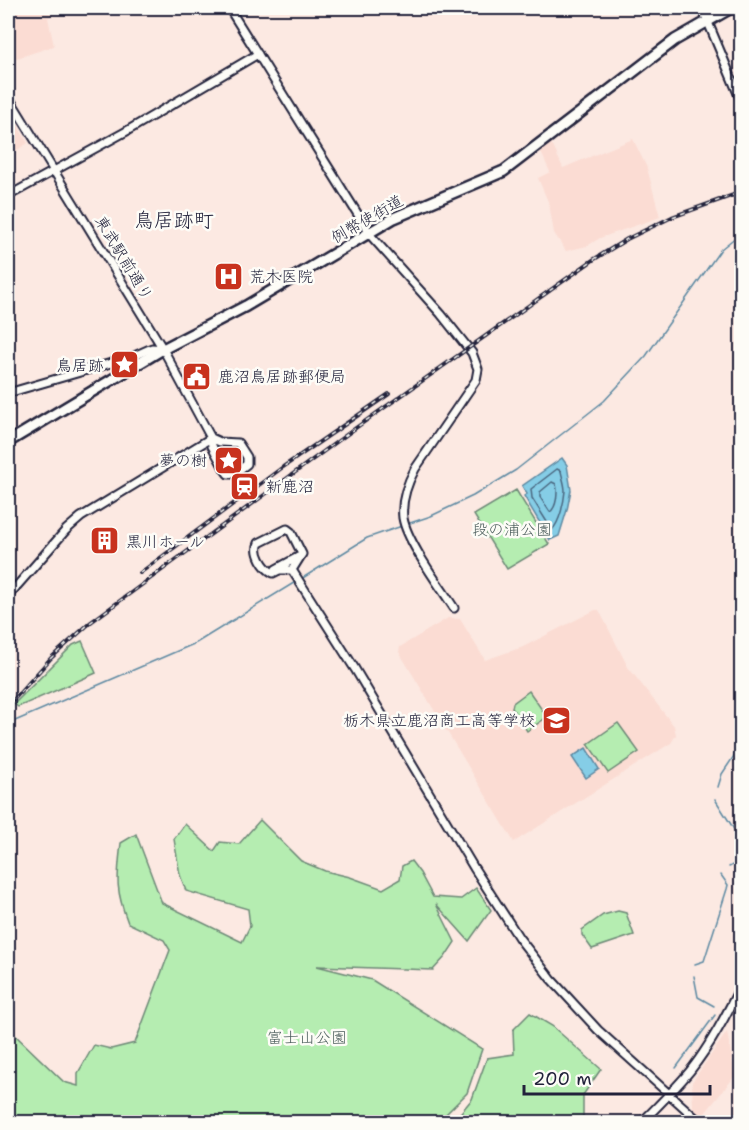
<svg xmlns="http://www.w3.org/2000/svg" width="749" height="1130" font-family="'Shantell Sans','Klee One',sans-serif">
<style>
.built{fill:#fbdcd3}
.green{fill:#b5edb1;stroke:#6c8876;stroke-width:1.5}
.water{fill:#85cde6;stroke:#5d89a2;stroke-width:1.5}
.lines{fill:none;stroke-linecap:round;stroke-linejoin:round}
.shore{stroke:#4a667f;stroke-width:1.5}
.stream{stroke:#5d89a2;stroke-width:1.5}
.secondary-casing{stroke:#22223b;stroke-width:11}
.highway-casing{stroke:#22223b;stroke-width:14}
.secondary{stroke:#fdfcf7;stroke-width:7}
.highway{stroke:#fdfcf7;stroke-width:9}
.rail-casing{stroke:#22223b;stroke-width:4}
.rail{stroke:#fdfcf7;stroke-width:1.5;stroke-dasharray:4.5;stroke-linecap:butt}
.labels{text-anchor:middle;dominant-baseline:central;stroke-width:5;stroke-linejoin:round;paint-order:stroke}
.street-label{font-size:16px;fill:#22223b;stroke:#fdfcf7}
.poi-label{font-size:16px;fill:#22223b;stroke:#fdfcf7;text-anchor:start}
.park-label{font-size:16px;fill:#4e5f5e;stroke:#fdfcf7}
.quarter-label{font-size:20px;fill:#22223b;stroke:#fdfcf7}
</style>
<rect width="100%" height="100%" fill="#fce9e2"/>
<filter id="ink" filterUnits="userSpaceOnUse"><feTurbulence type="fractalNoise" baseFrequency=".0167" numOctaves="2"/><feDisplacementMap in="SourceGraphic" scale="12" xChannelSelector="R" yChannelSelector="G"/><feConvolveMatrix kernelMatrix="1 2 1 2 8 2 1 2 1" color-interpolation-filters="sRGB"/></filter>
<g filter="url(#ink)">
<!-- built -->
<path class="built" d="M 8,8 L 62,8 L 48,18 L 54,46 L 8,61 Z
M 8,109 L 28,143 L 8,156 Z
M 633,139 L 647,168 L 660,217 L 600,238 L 587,246 L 566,251 L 554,233 L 549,204 L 538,178 L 550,172 L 540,150 L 551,142 L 563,168 Z
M 595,610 L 599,610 L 628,667 L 674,726 L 676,735 L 671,743 L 514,842 L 399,652 L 400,647 L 448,618 L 460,619 L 485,660 L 523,647 Z
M 727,1032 L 735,1076 L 701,1118 L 693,1108 L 692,1082 Z"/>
<!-- green -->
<path class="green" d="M 516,490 L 549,544 L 507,569 L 474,515 Z
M 82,641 L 96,673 L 18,707 L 14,704 L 73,645 Z
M 529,691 L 547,717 L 527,731 L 512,708 L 513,703 Z
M 618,723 L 639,752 L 608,773 L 588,744 Z
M 260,820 L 301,861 L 325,871 L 350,877 L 383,889 L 400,879 L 402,866 L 411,861 L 420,873 L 433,897 L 461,899 L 476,888 L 491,910 L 469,941 L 436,904 L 455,942 L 445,957 L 433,970 L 317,966 L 372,980 L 482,1049 L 467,1093 L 438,1122 L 8,1122 L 8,1035 L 16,1036 L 64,1082 L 78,1086 L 78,1073 L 94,1045 L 111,1049 L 135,1043 L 170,950 L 164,940 L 128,923 C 115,889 117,879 121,843 L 136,834 L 162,903 L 242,942 L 250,926 L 248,909 L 186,891 L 180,875 L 174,839 L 185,824 L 214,851 L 220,842 L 239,844 Z
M 618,911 L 626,913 L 634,935 L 592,949 L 582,935 L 582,930 L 603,915 Z
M 530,1013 L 552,1026 L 601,1069 L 583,1095 L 583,1122 L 453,1122 L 472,1099 L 487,1058 L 514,1054 L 513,1030 Z"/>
<!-- water -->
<path class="water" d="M 562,458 L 567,465 L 571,490 L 567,510 L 559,536 L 550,540 L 524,496 L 527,494 L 522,486 Z
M 586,748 L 599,769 L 586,778 L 572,757 Z"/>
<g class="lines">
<!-- shore -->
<path class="shore" d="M 557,469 L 561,471 C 562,477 565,484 565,491 C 564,502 560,522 552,530 L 532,498 L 531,489 Z
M 552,482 L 556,484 C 558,492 557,507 550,512 L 540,497 L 540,492 Z"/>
<!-- stream -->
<path class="stream" d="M 407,524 L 431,516 L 473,496 L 516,470 L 604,401 L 646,356 L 721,249 L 742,232
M 301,579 L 367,538 L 402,526
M 8,724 L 196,643 L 297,581
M 718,787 L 722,774 L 734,756 L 742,720
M 715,799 L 742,842
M 729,867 L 742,860
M 695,964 L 704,961 L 727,889 L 728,885 L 721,875
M 694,976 L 698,997 L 714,1006
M 676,1068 L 715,1015"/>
<defs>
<path id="secondary" d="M 229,8 L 372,237 L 441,314 L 472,353 L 478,369 L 476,380 L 415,469 C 407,484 401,501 403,518 C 407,542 440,586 454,608
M 702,8 L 742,103
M 8,96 L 163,349 L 211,438 L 212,446 L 225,470 L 228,474 L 234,474 L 247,464 L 247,457 L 238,443 L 220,442 L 211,438
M 8,196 L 125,132 L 258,54
M 8,393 L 132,357 L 152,348 L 163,349
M 287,529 L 291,532 L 302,554 L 292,570 L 279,570 L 273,573 C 264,568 254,553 259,543 Z
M 276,569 L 298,557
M 292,570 L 355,669 L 474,868 L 519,938 L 551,979 L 598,1030 L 700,1122
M 8,596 L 66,530 L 81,517 L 211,438
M 642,1122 C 658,1106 675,1089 690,1071 C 711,1045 727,1014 742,983"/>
<path id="highway" d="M 8,442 L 163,349 L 246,306 L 394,218 L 504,171 L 675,40 L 731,8"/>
</defs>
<!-- secondary casing -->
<use href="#secondary" class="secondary-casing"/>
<!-- highway casing -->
<use href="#highway" class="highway-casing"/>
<!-- secondary -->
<use href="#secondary" class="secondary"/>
<!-- highway -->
<use href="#highway" class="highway"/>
<defs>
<path id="rail" d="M 140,573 L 283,467 L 389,394
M 8,706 L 51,658 L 91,622 L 357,427 L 593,260 L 627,239 L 672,217 L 742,192"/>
</defs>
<!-- rail casing -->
<use href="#rail" class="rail-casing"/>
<!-- rail -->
<use href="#rail" class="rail"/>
</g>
</g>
<!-- icons -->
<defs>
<symbol id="hospital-square" viewBox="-11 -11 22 22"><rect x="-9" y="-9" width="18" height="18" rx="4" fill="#c8321e" stroke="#fdfcf7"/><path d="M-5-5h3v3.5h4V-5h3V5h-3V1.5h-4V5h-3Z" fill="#fff"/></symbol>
<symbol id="sight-square" viewBox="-11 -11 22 22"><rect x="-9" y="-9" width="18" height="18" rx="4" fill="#c8321e" stroke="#fdfcf7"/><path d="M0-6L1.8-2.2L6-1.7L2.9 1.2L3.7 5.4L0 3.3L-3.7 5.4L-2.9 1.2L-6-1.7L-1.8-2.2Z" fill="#fff"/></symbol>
<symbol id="civic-square" viewBox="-11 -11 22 22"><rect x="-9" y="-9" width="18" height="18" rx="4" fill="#c8321e" stroke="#fdfcf7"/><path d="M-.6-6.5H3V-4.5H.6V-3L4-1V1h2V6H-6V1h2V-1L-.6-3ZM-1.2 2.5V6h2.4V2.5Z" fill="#fff"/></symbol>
<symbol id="station-square" viewBox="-11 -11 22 22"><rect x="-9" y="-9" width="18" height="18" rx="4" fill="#c8321e" stroke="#fdfcf7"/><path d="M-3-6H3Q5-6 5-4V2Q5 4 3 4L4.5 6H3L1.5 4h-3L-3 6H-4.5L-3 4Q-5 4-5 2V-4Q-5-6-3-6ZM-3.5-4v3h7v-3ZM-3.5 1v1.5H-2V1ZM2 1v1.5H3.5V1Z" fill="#fff"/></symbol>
<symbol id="building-square" viewBox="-11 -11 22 22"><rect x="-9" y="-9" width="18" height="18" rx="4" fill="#c8321e" stroke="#fdfcf7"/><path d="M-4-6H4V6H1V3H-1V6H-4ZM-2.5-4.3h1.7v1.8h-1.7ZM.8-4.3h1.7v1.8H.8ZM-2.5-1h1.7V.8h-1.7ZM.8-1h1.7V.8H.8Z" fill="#fff"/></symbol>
<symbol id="school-square" viewBox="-11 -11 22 22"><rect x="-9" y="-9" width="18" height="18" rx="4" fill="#c8321e" stroke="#fdfcf7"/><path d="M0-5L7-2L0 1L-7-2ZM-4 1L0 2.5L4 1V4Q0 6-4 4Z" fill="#fff"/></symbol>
</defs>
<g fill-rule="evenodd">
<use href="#hospital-square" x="212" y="260" width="33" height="33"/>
<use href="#sight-square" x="108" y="348" width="33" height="33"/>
<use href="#civic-square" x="180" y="360" width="33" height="33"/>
<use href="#sight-square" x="212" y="444" width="33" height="33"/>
<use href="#station-square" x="228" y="470" width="33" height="33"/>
<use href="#building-square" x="88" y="524" width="33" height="33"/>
<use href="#school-square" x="540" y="704" width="33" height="33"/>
</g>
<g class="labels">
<!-- street labels -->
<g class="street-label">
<text transform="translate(367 219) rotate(-30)">例幣使街道</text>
<text transform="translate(124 258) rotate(59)">東武駅前通り</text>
</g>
<!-- poi labels -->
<g class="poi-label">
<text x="249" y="276">荒木医院</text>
<text x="104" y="365" text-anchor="end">鳥居跡</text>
<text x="218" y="376">鹿沼鳥居跡郵便局</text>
<text x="207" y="460" text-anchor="end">夢の樹</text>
<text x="266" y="486">新鹿沼</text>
<text x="126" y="541">黒川ホール</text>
<text x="535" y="720" text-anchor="end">栃木県立鹿沼商工高等学校</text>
</g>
<!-- park labels -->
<g class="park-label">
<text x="512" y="529">段の浦公園</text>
<text x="307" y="1037">富士山公園</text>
</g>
<!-- quarter labels -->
<g class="quarter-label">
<text x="174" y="220">鳥居跡町</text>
</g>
</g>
<!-- margin -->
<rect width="749" height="1130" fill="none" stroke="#fdfcf7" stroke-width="30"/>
<rect x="15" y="15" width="719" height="1100" fill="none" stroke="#22223b" stroke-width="2" filter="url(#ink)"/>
<!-- scale -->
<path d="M524 1085v9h186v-9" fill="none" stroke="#22223b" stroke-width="3"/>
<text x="533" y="1085" font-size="18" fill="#22223b" stroke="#fdfcf7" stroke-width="4.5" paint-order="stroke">200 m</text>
</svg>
